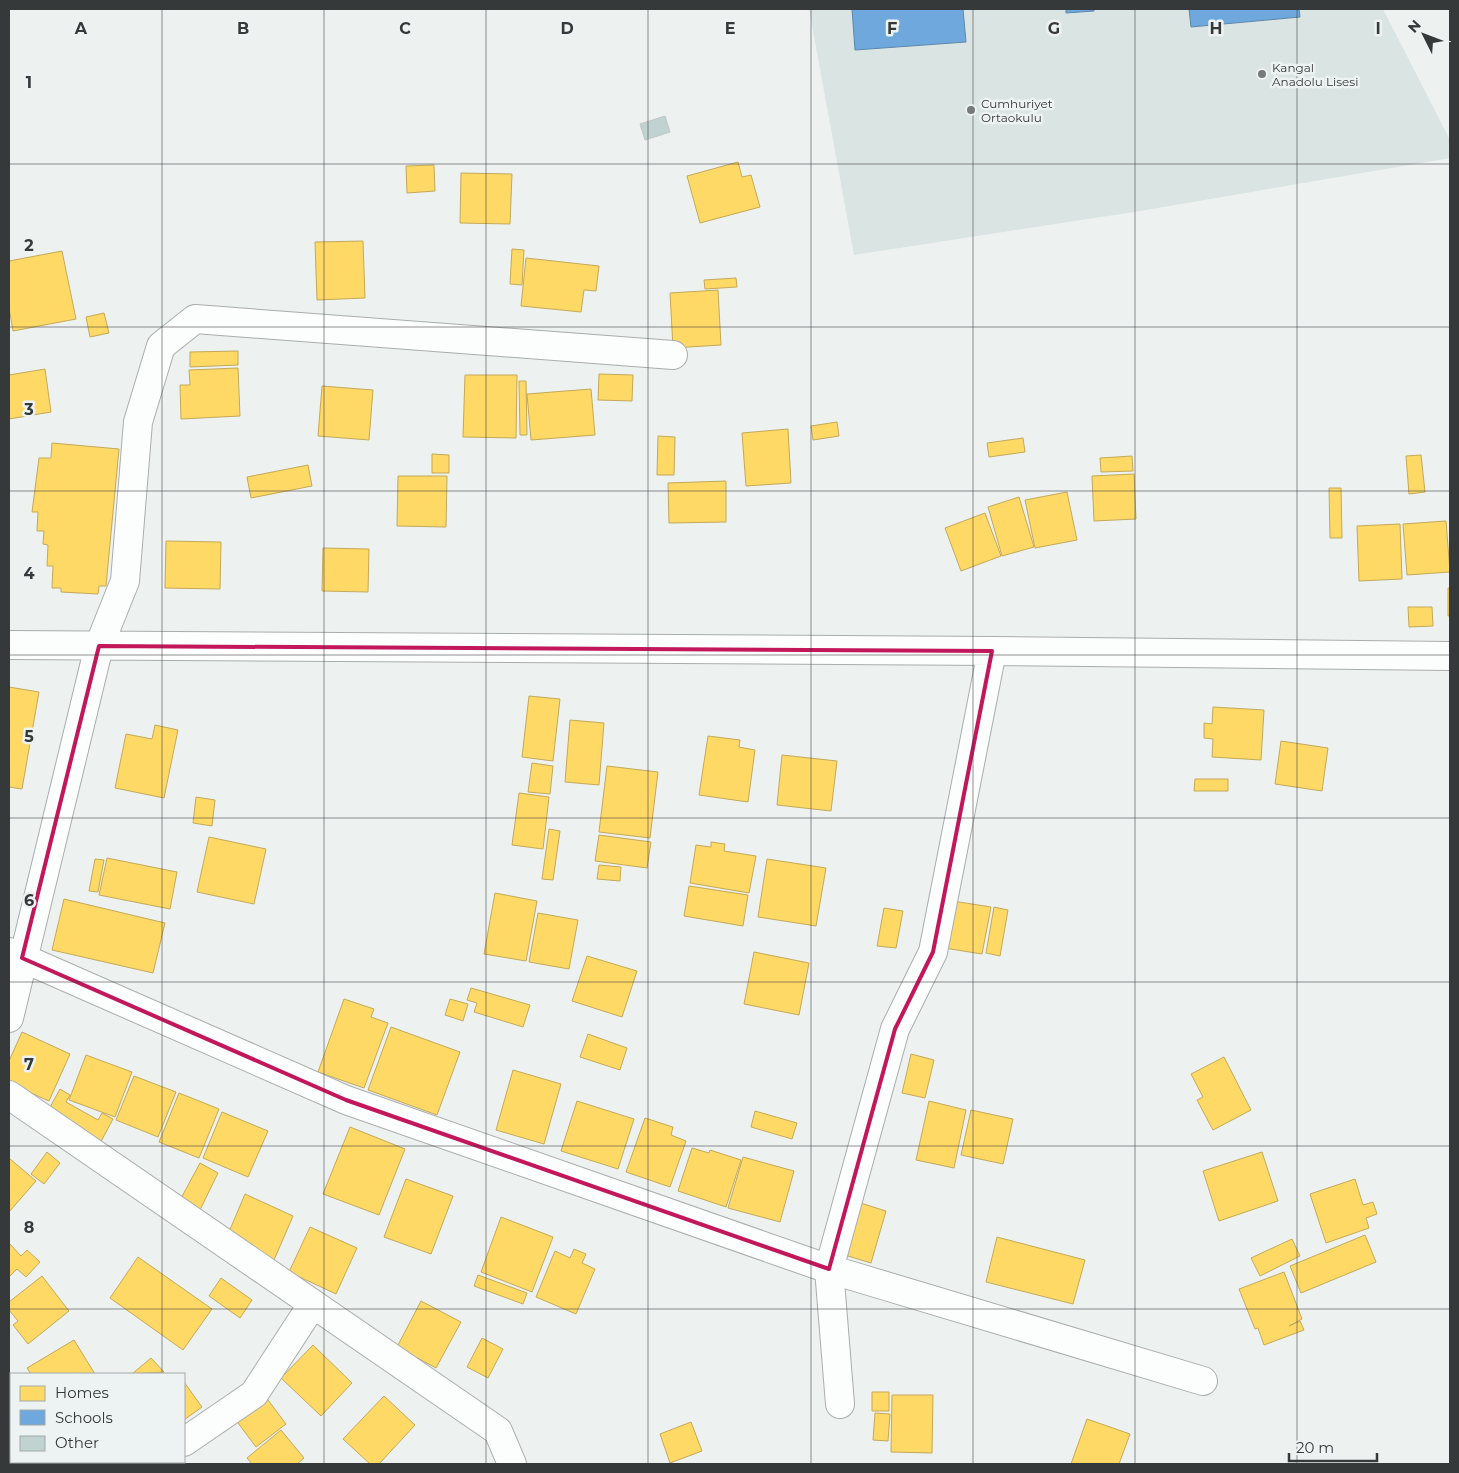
<svg xmlns="http://www.w3.org/2000/svg" width="1459" height="1473" font-family="Montserrat,sans-serif">
<style>
.built{fill:#dae4e2}
.homes{fill:#ffd966;stroke:#c3a958}
.schools{fill:#6fa8dc;stroke:#5e87ab}
.building{fill:#c0d3d1;stroke:#c2c6c5}
.lines{fill:none;stroke-linecap:round;stroke-linejoin:round}
.minor-casing{stroke:#a9adac;stroke-width:30}
.minor{stroke:#fcfdfd;stroke-width:28}
.marked{fill:none;stroke:#c2185b;stroke-width:4;stroke-linejoin:round}
.grid{fill:none;stroke:#363939;stroke-width:1;stroke-opacity:0.55}
.poi-dot{fill:#767a79;stroke:#ecf3f2;stroke-width:2}
.labels{text-anchor:middle;dominant-baseline:central;stroke-width:5;stroke-linejoin:round;paint-order:stroke}
.poi-label{font-size:12px;fill:#363939;stroke:#ecf3f2;text-anchor:start}
.grid-label{font-size:16px;text-anchor:middle;font-weight:bold;fill:#363939;stroke:#ecf3f2;stroke-width:5;stroke-linejoin:round;paint-order:stroke}
</style>
<rect width="100%" height="100%" fill="#edf2f1"/>
<!-- built -->
<path class="built" d="M 809,9 L 1383,9 L 1450,140 L 1450,158 L 1134,212 L 854,255 Z"/>
<!-- homes -->
<path class="homes" d="M 738,162 L 742,177 L 751,175 L 760,207 L 700,223 L 687,176 Z
M 434,165 L 435,191 L 407,193 L 406,166 Z
M 461,173 L 512,174 L 510,224 L 460,223 Z
M 363,241 L 365,298 L 317,300 L 315,242 Z
M 512,249 L 524,250 L 522,285 L 510,284 Z
M 62,251 L 76,319 L 13,331 L 9,308 L 9,261 Z
M 526,258 L 599,266 L 596,291 L 584,290 L 581,312 L 521,306 Z
M 736,278 L 737,287 L 705,289 L 704,280 Z
M 718,290 L 721,345 L 673,348 L 670,293 Z
M 104,313 L 109,333 L 90,337 L 86,317 Z
M 238,351 L 238,365 L 190,367 L 190,352 Z
M 238,368 L 240,416 L 181,419 L 180,385 L 190,385 L 189,370 Z
M 45,369 L 51,412 L 9,419 L 9,375 Z
M 599,374 L 633,375 L 632,401 L 598,400 Z
M 465,375 L 517,375 L 516,438 L 463,437 Z
M 519,381 L 526,381 L 527,435 L 520,435 Z
M 322,386 L 373,390 L 369,440 L 318,436 Z
M 591,389 L 595,435 L 531,440 L 527,394 Z
M 837,422 L 839,436 L 813,440 L 811,426 Z
M 788,429 L 791,483 L 746,486 L 742,433 Z
M 658,436 L 675,437 L 674,475 L 657,475 Z
M 1023,438 L 1025,452 L 989,457 L 987,443 Z
M 52,443 L 119,449 L 106,586 L 99,586 L 98,594 L 61,592 L 61,588 L 52,588 L 53,566 L 47,566 L 48,545 L 43,544 L 44,531 L 37,531 L 38,512 L 32,512 L 39,458 L 51,458 Z
M 432,454 L 449,455 L 449,473 L 432,473 Z
M 1421,455 L 1425,492 L 1409,494 L 1406,456 Z
M 1132,456 L 1133,471 L 1101,472 L 1100,458 Z
M 308,465 L 312,486 L 251,498 L 247,477 Z
M 1134,474 L 1136,519 L 1094,521 L 1092,476 Z
M 398,476 L 447,476 L 446,527 L 397,526 Z
M 726,481 L 726,522 L 669,523 L 668,483 Z
M 1329,488 L 1341,488 L 1342,538 L 1330,538 Z
M 1067,492 L 1077,540 L 1035,548 L 1025,500 Z
M 1019,497 L 1034,547 L 1002,556 L 988,507 Z
M 985,513 L 1001,556 L 961,571 L 945,528 Z
M 1446,521 L 1450,572 L 1407,575 L 1403,524 Z
M 1400,524 L 1402,579 L 1359,581 L 1357,526 Z
M 166,541 L 221,542 L 220,589 L 165,588 Z
M 323,548 L 369,549 L 368,592 L 322,591 Z
M 1448,588 L 1450,588 L 1450,616 L 1448,616 Z
M 1408,607 L 1432,607 L 1433,626 L 1409,627 Z
M 9,687 L 39,692 L 22,789 L 9,787 Z
M 529,696 L 560,699 L 553,761 L 522,757 Z
M 1213,707 L 1264,710 L 1261,760 L 1212,757 L 1213,739 L 1204,738 L 1204,723 L 1212,724 Z
M 570,720 L 604,723 L 599,785 L 565,782 Z
M 155,725 L 178,730 L 164,798 L 115,788 L 126,734 L 152,739 Z
M 708,736 L 740,740 L 739,747 L 755,750 L 748,802 L 699,795 Z
M 1281,741 L 1328,748 L 1322,791 L 1275,784 Z
M 782,755 L 837,761 L 831,811 L 777,805 Z
M 532,763 L 553,766 L 550,794 L 528,792 Z
M 607,766 L 658,772 L 650,838 L 599,832 Z
M 1195,779 L 1228,779 L 1228,791 L 1194,791 Z
M 519,793 L 549,797 L 543,849 L 512,845 Z
M 196,797 L 215,800 L 212,826 L 193,823 Z
M 549,829 L 560,831 L 553,880 L 542,879 Z
M 599,835 L 651,842 L 647,868 L 595,861 Z
M 209,837 L 266,849 L 254,904 L 197,892 Z
M 711,842 L 725,844 L 724,851 L 756,856 L 749,893 L 690,883 L 696,845 L 711,847 Z
M 107,858 L 177,872 L 170,909 L 99,895 Z
M 95,859 L 104,860 L 98,892 L 89,891 Z
M 767,859 L 826,868 L 816,926 L 758,917 Z
M 599,865 L 621,867 L 620,881 L 597,879 Z
M 689,886 L 748,895 L 743,926 L 684,916 Z
M 495,893 L 537,901 L 526,961 L 484,954 Z
M 64,899 L 165,923 L 153,973 L 52,950 Z
M 946,900 L 991,907 L 982,954 L 938,947 Z
M 994,907 L 1008,910 L 1000,956 L 986,953 Z
M 884,908 L 903,911 L 896,948 L 877,946 Z
M 538,913 L 578,920 L 569,969 L 529,962 Z
M 754,952 L 809,963 L 799,1015 L 744,1004 Z
M 587,956 L 637,971 L 622,1017 L 572,1001 Z
M 471,988 L 530,1005 L 523,1027 L 474,1012 L 477,1003 L 467,1000 Z
M 344,999 L 374,1009 L 371,1017 L 388,1023 L 364,1088 L 318,1072 Z
M 450,999 L 468,1004 L 463,1021 L 445,1015 Z
M 391,1027 L 460,1052 L 437,1115 L 368,1090 Z
M 22,1032 L 70,1054 L 49,1101 L 9,1083 L 9,1061 Z
M 588,1034 L 627,1048 L 620,1070 L 580,1057 Z
M 911,1054 L 934,1060 L 925,1098 L 902,1093 Z
M 86,1055 L 132,1072 L 115,1117 L 69,1100 Z
M 1224,1057 L 1251,1110 L 1213,1130 L 1197,1100 L 1203,1097 L 1191,1074 Z
M 513,1070 L 561,1084 L 544,1144 L 496,1130 Z
M 134,1076 L 176,1092 L 158,1137 L 116,1120 Z
M 60,1089 L 70,1095 L 66,1102 L 98,1120 L 102,1113 L 113,1119 L 97,1149 L 44,1118 Z
M 179,1093 L 219,1109 L 199,1158 L 159,1142 Z
M 577,1101 L 634,1119 L 618,1169 L 561,1151 Z
M 929,1101 L 966,1110 L 954,1168 L 916,1160 Z
M 971,1110 L 1013,1119 L 1003,1164 L 961,1155 Z
M 755,1111 L 797,1123 L 792,1139 L 751,1127 Z
M 222,1112 L 268,1131 L 248,1177 L 203,1158 Z
M 645,1118 L 673,1127 L 671,1135 L 686,1141 L 670,1187 L 626,1172 Z
M 350,1127 L 405,1149 L 379,1215 L 323,1194 Z
M 692,1148 L 709,1153 L 710,1150 L 741,1160 L 726,1207 L 678,1191 Z
M 47,1152 L 60,1163 L 44,1184 L 31,1174 Z
M 1262,1152 L 1278,1201 L 1219,1221 L 1203,1171 Z
M 743,1157 L 794,1171 L 780,1222 L 728,1208 Z
M 9,1158 L 36,1181 L 9,1212 Z
M 200,1163 L 218,1173 L 199,1212 L 179,1202 Z
M 406,1179 L 453,1196 L 431,1254 L 384,1237 Z
M 1355,1179 L 1363,1205 L 1373,1202 L 1377,1214 L 1366,1218 L 1369,1228 L 1326,1243 L 1310,1194 Z
M 245,1194 L 293,1216 L 274,1260 L 226,1239 Z
M 854,1201 L 886,1211 L 871,1263 L 838,1253 Z
M 501,1217 L 553,1237 L 532,1292 L 481,1272 Z
M 310,1227 L 357,1248 L 336,1294 L 289,1272 Z
M 1365,1235 L 1376,1262 L 1301,1293 L 1290,1266 Z
M 997,1237 L 1085,1260 L 1073,1304 L 986,1282 Z
M 1292,1239 L 1300,1256 L 1260,1276 L 1251,1258 Z
M 9,1243 L 21,1256 L 27,1250 L 40,1262 L 26,1277 L 17,1269 L 9,1277 Z
M 574,1249 L 586,1254 L 582,1263 L 595,1269 L 576,1314 L 536,1297 L 555,1251 L 570,1258 Z
M 138,1257 L 212,1309 L 183,1350 L 110,1298 Z
M 1284,1272 L 1302,1319 L 1289,1326 L 1300,1321 L 1304,1330 L 1264,1345 L 1258,1328 L 1255,1329 L 1239,1289 Z
M 478,1275 L 527,1293 L 523,1304 L 474,1286 Z
M 42,1276 L 69,1311 L 28,1344 L 13,1325 L 18,1321 L 9,1310 L 9,1302 Z
M 221,1278 L 252,1300 L 240,1318 L 209,1296 Z
M 421,1301 L 461,1322 L 436,1368 L 397,1347 Z
M 482,1338 L 503,1349 L 488,1378 L 467,1367 Z
M 74,1340 L 95,1374 L 31,1374 L 27,1368 Z
M 313,1345 L 352,1383 L 321,1416 L 281,1378 Z
M 151,1358 L 164,1372 L 132,1374 Z
M 184,1382 L 202,1407 L 184,1420 Z
M 262,1392 L 286,1424 L 256,1447 L 232,1415 Z
M 872,1392 L 889,1392 L 889,1411 L 872,1411 Z
M 892,1395 L 933,1395 L 932,1453 L 891,1452 Z
M 384,1396 L 415,1425 L 379,1464 L 370,1464 L 343,1439 Z
M 875,1413 L 890,1414 L 888,1441 L 873,1440 Z
M 1087,1419 L 1130,1434 L 1119,1464 L 1071,1464 Z
M 691,1422 L 702,1451 L 670,1463 L 660,1434 Z
M 281,1430 L 304,1458 L 297,1464 L 252,1464 L 247,1458 Z"/>
<!-- schools -->
<path class="schools" d="M 852,9 L 963,9 L 966,42 L 855,50 Z
M 1066,9 L 1094,9 L 1094,11 L 1066,13 Z
M 1189,9 L 1299,9 L 1300,17 L 1191,27 Z"/>
<!-- building -->
<path class="building" d="M 665,116 L 670,132 L 645,140 L 640,124 Z"/>
<g class="lines">
<defs>
<path id="minor" d="M 9,645 L 992,651 L 1450,656
M 9,952 L 346,1100 L 829,1269 L 1203,1381
M 9,1018 L 99,646 L 125,581 L 138,422 L 161,346 L 195,319 L 673,355
M 9,1095 L 498,1431 L 512,1464
M 9,1403 L 11,1407
M 840,1404 L 829,1269 L 895,1029 L 933,952 L 992,651
M 184,1442 L 254,1394 L 312,1305
M 44,1462 L 45,1464
M 152,1464 L 156,1462"/>
</defs>
<!-- minor casing -->
<use href="#minor" class="minor-casing"/>
<!-- minor -->
<use href="#minor" class="minor"/>
</g>
<!-- marked area -->
<path class="marked" d="M 99,646 L 992,651 L 933,952 L 895,1029 L 829,1269 L 346,1100 L 22,958 Z"/>
<!-- grid -->
<path class="grid" d="M 162,9 L 162,1374M 324,9 L 324,1464M 486,9 L 486,1464M 648,9 L 648,1464M 811,9 L 811,1464M 973,9 L 973,1464M 1135,9 L 1135,1464M 1297,9 L 1297,1464M 9,164 L 1450,164M 9,327 L 1450,327M 9,491 L 1450,491M 9,655 L 1450,655M 9,818 L 1450,818M 9,982 L 1450,982M 9,1146 L 1450,1146M 9,1309 L 1450,1309M 162,1462 L 162,1464"/>
<!-- markers -->
<g class="poi-dot">
<circle cx="1262" cy="74" r="5"/>
<circle cx="971" cy="110" r="5"/>
</g>
<g class="labels">
<!-- poi labels -->
<g class="poi-label">
<text x="1272" y="67">Kangal<tspan x="1272" dy="14">Anadolu Lisesi</tspan></text>
<text x="981" y="103">Cumhuriyet<tspan x="981" dy="14">Ortaokulu</tspan></text>
</g>
</g>
<g class="grid-label">
<text x="81" y="34">A</text>
<text x="243" y="34">B</text>
<text x="405" y="34">C</text>
<text x="567" y="34">D</text>
<text x="730" y="34">E</text>
<text x="892" y="34">F</text>
<text x="1054" y="34">G</text>
<text x="1216" y="34">H</text>
<text x="1378" y="34">I</text>
<text x="29" y="88">1</text>
<text x="29" y="251">2</text>
<text x="29" y="415">3</text>
<text x="29" y="579">4</text>
<text x="29" y="742">5</text>
<text x="29" y="906">6</text>
<text x="29" y="1070">7</text>
<text x="29" y="1233">8</text>
</g>
<!-- border -->
<rect width="1459" height="1473" fill="none" stroke="#363939" stroke-width="20"/>
<!-- legend -->
<rect x="10" y="1373" width="175" height="90" fill="#ecf3f2" stroke="#a3a9a8"/>
<rect x="20" y="1386" width="25" height="15" fill="#ffd966" stroke="#a3a9a8"/>
<text x="55" y="1398" font-size="15" fill="#363939">Homes</text>
<rect x="20" y="1410" width="25" height="15" fill="#6fa8dc" stroke="#a3a9a8"/>
<text x="55" y="1423" font-size="15" fill="#363939">Schools</text>
<rect x="20" y="1436" width="25" height="15" fill="#c0d3d1" stroke="#a3a9a8"/>
<text x="55" y="1448" font-size="15" fill="#363939">Other</text>
<!-- north arrow -->
<g transform="translate(1424 35) rotate(312)" stroke="#ecf3f2" stroke-width="4" paint-order="stroke">
<path d="M0-4L9 19L0 12L-9 19Z" fill="#363939"/>
<text y="-8" font-size="14" font-weight="bold" text-anchor="middle" fill="#363939">N</text>
</g>
<!-- scale -->
<path d="M1289 1453v8h88v-8" fill="none" stroke="#363939" stroke-width="2.5"/>
<text x="1296" y="1453" font-size="15" fill="#363939" stroke="#ecf3f2" stroke-width="4" paint-order="stroke">20 m</text>
</svg>
